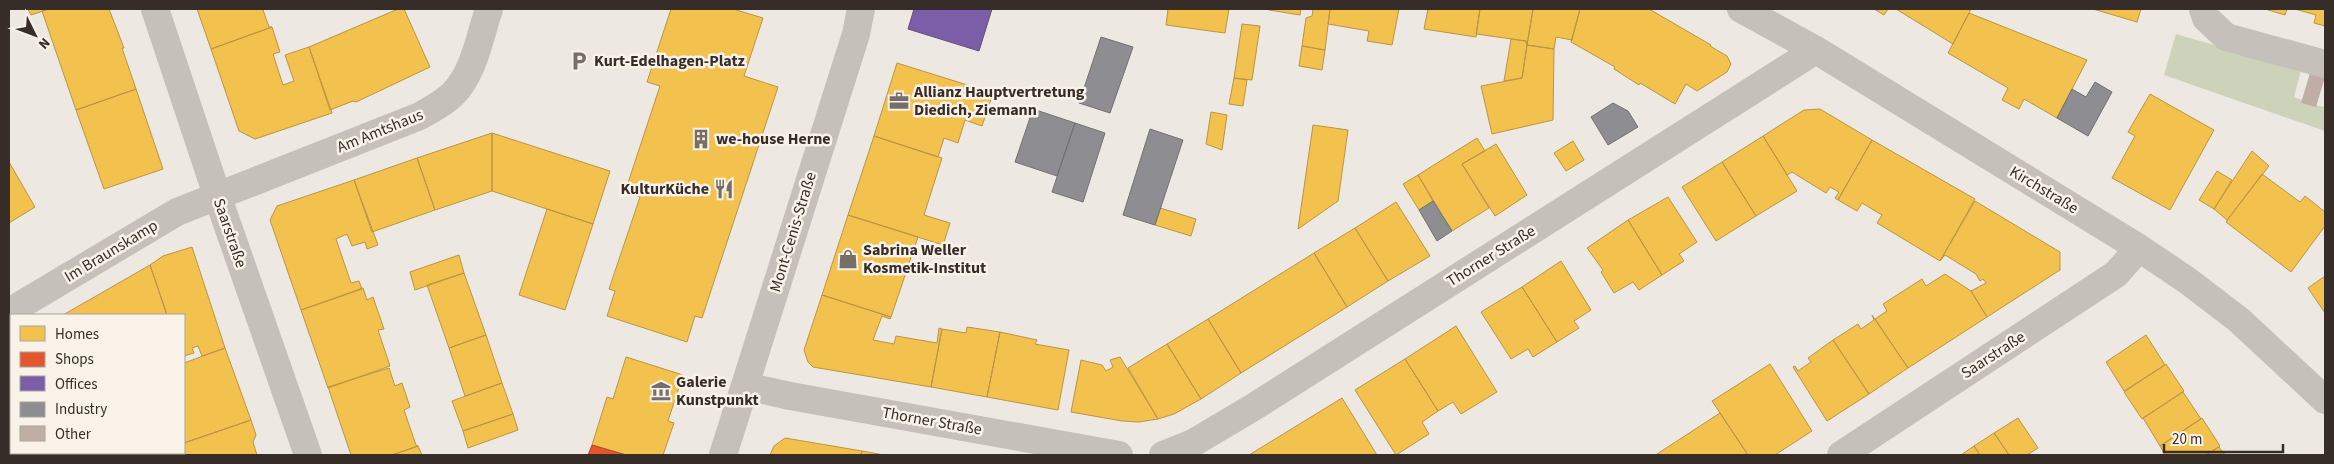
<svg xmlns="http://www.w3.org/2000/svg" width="2334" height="464" font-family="'Source Sans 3',sans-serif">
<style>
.green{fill:#cdd3bb}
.homes{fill:#f2c14e;stroke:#ba9543}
.shops{fill:#e4572e;stroke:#b04a2c}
.offices{fill:#7b5ea7;stroke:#664f81}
.industry{fill:#8d8d92;stroke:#737072}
.building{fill:#c0ada3}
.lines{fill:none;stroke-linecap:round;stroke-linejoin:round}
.minor{stroke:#c6c0ba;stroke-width:28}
.labels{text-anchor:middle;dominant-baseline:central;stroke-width:5;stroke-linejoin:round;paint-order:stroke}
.poi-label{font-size:16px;font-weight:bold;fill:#362d28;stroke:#f9f2e8;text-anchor:start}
.street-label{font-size:16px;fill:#362d28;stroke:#f9f2e8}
</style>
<rect width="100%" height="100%" fill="#ede8e1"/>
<!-- green -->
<path class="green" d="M 2176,34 L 2301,70 L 2294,97 L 2302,100 L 2302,103 L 2325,107 L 2325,131 L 2164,75 Z"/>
<!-- homes -->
<path class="homes" d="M 28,9 L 49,9 L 31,15 Z
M 49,9 L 109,9 L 124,48 L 122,48 L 136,89 L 76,110 L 42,11 Z
M 197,9 L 266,9 L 263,10 L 269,27 L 272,27 L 211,49 Z
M 398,9 L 404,9 L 430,67 L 356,102 L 353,101 L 330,110 L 309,47 Z
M 671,9 L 733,9 L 763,18 L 744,76 L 778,87 L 702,318 L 695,316 L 687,342 L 607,316 L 615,291 L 609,289 L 640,197 L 625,192 L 660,86 L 647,82 Z
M 1168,9 L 1229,9 L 1225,33 L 1166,25 Z
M 1269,9 L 1301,9 L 1300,15 L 1269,10 Z
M 1313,9 L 1330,9 L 1325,50 L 1302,46 L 1306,18 L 1312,16 Z
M 1330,9 L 1399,9 L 1392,45 L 1367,41 L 1369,31 L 1328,24 Z
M 1428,9 L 1480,9 L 1476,37 L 1424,29 Z
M 1480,9 L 1533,9 L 1527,45 L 1526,41 L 1476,34 Z
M 1533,9 L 1580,9 L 1572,40 L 1556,37 L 1554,49 L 1527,45 Z
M 1580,9 L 1649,9 L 1711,45 L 1710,46 L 1727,56 L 1731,64 L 1727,72 L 1697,91 L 1686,84 L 1675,104 L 1640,83 L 1639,85 L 1614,69 L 1615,67 L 1571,42 Z
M 1874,9 L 1888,9 L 1884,15 Z
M 1896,9 L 1971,9 L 1953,44 Z
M 2093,9 L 2141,9 L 2137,22 Z
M 2265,9 L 2287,9 L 2285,15 Z
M 2295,9 L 2325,9 L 2325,26 L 2314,23 L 2316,15 Z
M 1969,13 L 2087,60 L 2057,118 L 2024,99 L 2019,109 L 2002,100 L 2008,88 L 1948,53 Z
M 1242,24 L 1260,26 L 1252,80 L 1234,78 Z
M 272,27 L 280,52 L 273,54 L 283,85 L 294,81 L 285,55 L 309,47 L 332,113 L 255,139 L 239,131 L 211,49 Z
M 1511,39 L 1526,41 L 1527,45 L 1522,78 L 1504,81 Z
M 1527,45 L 1554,49 L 1553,120 L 1492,134 L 1481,86 L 1522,78 Z
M 1302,46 L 1325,50 L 1322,70 L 1299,66 Z
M 897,63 L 993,93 L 982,126 L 965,120 L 958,143 L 944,138 L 938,157 L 874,136 Z
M 1234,78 L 1247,80 L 1243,106 L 1229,104 Z
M 136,89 L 163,169 L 104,189 L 76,110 Z
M 2150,94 L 2214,130 L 2170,210 L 2112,178 L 2135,136 L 2128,132 Z
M 1820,109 L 1872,140 L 1838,200 L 1835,198 L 1839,192 L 1830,187 L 1826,193 L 1792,172 L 1787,175 L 1763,136 L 1804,110 Z
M 1211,112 L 1227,115 L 1222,150 L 1206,144 Z
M 1313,125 L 1348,130 L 1338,201 L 1298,229 Z
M 492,133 L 610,171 L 593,224 L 492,191 Z
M 492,133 L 492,191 L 435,210 L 417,158 Z
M 874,136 L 942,158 L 924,215 L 950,223 L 943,245 L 848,215 Z
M 1763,136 L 1797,191 L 1756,216 L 1722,162 Z
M 1477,138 L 1485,151 L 1462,164 L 1489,208 L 1452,231 L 1418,175 Z
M 1872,140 L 1975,199 L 1940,261 L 1877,223 L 1882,215 L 1862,203 L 1857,211 L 1838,200 Z
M 1573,141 L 1584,160 L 1566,171 L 1554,153 Z
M 1496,144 L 1527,195 L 1495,216 L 1462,164 Z
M 2252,151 L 2269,166 L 2227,220 L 2214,209 Z
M 417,158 L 435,210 L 372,232 L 354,180 Z
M 9,162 L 35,207 L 9,223 Z
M 1722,162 L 1756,216 L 1716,241 L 1682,187 Z
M 2217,171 L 2232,180 L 2214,209 L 2199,200 Z
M 2262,174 L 2300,202 L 2305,196 L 2325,212 L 2325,226 L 2291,272 L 2226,222 Z
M 1418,175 L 1433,201 L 1419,210 L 1403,184 Z
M 354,180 L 378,245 L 367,249 L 365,242 L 352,246 L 347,234 L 336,239 L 351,283 L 359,281 L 362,289 L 301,310 L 270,220 L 277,206 Z
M 1668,197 L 1697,242 L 1679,254 L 1684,261 L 1662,275 L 1628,220 Z
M 1975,201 L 2060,252 L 2060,270 L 1987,317 L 1971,291 L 1986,283 L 1983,279 L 1980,281 L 1976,274 L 1945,255 L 1940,261 Z
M 1396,202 L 1430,256 L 1388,281 L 1355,228 Z
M 1160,208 L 1196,219 L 1191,236 L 1155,225 Z
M 547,209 L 593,224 L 565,310 L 519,295 Z
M 848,215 L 918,237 L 891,317 L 822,295 Z
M 1628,220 L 1662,275 L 1639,290 L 1633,282 L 1614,293 L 1601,272 L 1603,270 L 1587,248 Z
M 1355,228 L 1388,281 L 1347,307 L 1314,253 Z
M 192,247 L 225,348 L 202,356 L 198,346 L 192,348 L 194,353 L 184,356 L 184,315 L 167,315 L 150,265 L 163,256 Z
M 1314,253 L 1347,307 L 1241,373 L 1208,319 Z
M 459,255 L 464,273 L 415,290 L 410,272 Z
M 1561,261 L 1591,310 L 1574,321 L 1579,328 L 1557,342 L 1522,287 Z
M 150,265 L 167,315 L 63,315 Z
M 464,273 L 486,335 L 449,348 L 427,285 Z
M 1945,274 L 1971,291 L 1987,317 L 1908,368 L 1875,319 L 1887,311 L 1883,304 L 1922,279 L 1926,286 Z
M 2325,276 L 2325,313 L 2308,288 Z
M 1522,287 L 1557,342 L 1533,357 L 1528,349 L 1511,359 L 1481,312 Z
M 363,288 L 367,300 L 373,297 L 384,329 L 378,330 L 390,366 L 328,388 L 301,310 Z
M 822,295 L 891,317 L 890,319 L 882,316 L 873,340 L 894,344 L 896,336 L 937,343 L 939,328 L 942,329 L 931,387 L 813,367 L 808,362 L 804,350 Z
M 1872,315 L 1908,368 L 1869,394 L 1833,340 L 1858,324 L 1861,329 L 1874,320 Z
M 1208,319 L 1241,373 L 1201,399 L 1167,344 Z
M 1456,326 L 1497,392 L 1461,414 L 1453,402 L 1438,411 L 1405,359 Z
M 967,327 L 1000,332 L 987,397 L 931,387 L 942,329 L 966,333 Z
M 1000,332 L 1037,340 L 1035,344 L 1069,350 L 1058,410 L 987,397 Z
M 486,335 L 502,383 L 465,396 L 449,348 Z
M 2146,335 L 2165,365 L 2124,391 L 2106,362 Z
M 1833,340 L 1869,394 L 1827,421 L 1793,367 L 1795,366 L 1798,371 L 1811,362 L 1808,358 Z
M 1167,344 L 1201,399 L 1174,414 L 1158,419 L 1128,368 Z
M 11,347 L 11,396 L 9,392 L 9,348 Z
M 225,348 L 251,420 L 184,443 L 184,363 Z
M 626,357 L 683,375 L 668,421 L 674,423 L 663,455 L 626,455 L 592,445 L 607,397 L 613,399 Z
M 1120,357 L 1158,419 L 1139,422 L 1122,421 L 1071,412 L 1081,360 L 1102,365 L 1106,371 L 1113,367 L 1110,360 Z
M 1405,359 L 1438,411 L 1422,422 L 1429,434 L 1396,455 L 1355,390 Z
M 1770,364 L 1812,431 L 1775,455 L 1748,455 L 1712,401 Z
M 2166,364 L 2184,391 L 2142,419 L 2124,392 Z
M 389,368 L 395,386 L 402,383 L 410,407 L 404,410 L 416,445 L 418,446 L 392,455 L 351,455 L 328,387 Z
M 502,383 L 513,414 L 463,431 L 452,401 Z
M 9,392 L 11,396 L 11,429 L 9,431 Z
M 2183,392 L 2201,419 L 2160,446 L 2143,418 Z
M 1342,398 L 1377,455 L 1249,455 Z
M 1720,413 L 1748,455 L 1657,455 L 1657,454 Z
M 513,414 L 518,430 L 468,448 L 463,431 Z
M 2018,418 L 2038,448 L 2027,455 L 2009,455 L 1994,433 Z
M 2202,418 L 2220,446 L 2206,455 L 2165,455 L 2160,446 Z
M 251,420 L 256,435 L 253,442 L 257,455 L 177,455 L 176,453 L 184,453 L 184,443 Z
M 11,429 L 11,453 L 129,453 L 126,455 L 10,455 L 9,431 Z
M 1994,433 L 2009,455 L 1980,455 L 1974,446 Z
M 785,438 L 862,451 L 861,455 L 770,455 L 774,446 Z
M 418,446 L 422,455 L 392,455 Z
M 1974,446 L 1980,455 L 1961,455 Z
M 2219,447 L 2225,455 L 2206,455 Z
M 862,451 L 884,455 L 861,455 Z"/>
<!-- shops -->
<path class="shops" d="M 592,445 L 626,455 L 588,455 Z"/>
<!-- offices -->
<path class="offices" d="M 914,9 L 992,9 L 979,51 L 908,29 Z"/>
<!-- industry -->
<path class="industry" d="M 1101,37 L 1133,47 L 1110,113 L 1079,103 Z
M 2095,82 L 2112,92 L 2088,136 L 2057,118 L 2072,89 L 2086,97 Z
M 1613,103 L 1628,111 L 1638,127 L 1608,145 L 1591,117 Z
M 1033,109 L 1075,123 L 1057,176 L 1015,162 Z
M 1075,123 L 1105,133 L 1083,202 L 1052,192 Z
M 1150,129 L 1183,140 L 1155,225 L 1123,215 Z
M 1433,201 L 1452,231 L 1437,241 L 1419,210 Z"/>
<!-- building -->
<path class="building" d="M 2310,73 L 2325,77 L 2316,107 L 2301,103 Z"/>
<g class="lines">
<!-- minor -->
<path class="minor" d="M 155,9 L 217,195 L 308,455
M 1741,9 L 1816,50 L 2139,248 L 2188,281 L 2239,320 L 2325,400
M 2203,9 L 2206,18 L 2226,37 L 2325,64
M 9,312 L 177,212 L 420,116 C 432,109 444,103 453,94 C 474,73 480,36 489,9
M 745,386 L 790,396 L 1119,455
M 723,455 L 856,34 L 861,9
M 1163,455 L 1193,443 L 1252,408 L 1816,50
M 1841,455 L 2116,274 L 2139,248"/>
</g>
<!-- icons -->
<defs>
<symbol id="parking-bare" viewBox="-9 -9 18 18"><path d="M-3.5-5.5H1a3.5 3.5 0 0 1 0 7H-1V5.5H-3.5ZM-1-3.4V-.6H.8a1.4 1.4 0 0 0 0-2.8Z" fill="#766e69" stroke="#f9f2e8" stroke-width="2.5" paint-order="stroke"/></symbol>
<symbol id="office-bare" viewBox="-9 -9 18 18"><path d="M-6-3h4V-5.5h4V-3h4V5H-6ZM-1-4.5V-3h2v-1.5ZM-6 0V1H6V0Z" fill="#766e69" stroke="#f9f2e8" stroke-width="2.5" paint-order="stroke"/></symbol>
<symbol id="building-bare" viewBox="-9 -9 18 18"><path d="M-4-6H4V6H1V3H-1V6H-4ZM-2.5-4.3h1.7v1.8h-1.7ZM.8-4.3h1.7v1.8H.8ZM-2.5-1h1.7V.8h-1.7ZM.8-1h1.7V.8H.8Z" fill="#766e69" stroke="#f9f2e8" stroke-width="2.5" paint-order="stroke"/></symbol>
<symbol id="restaurant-bare" viewBox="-9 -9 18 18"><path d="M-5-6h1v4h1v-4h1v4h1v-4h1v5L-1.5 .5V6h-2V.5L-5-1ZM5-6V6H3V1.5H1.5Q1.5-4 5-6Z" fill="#766e69" stroke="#f9f2e8" stroke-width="2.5" paint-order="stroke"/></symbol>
<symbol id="shop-bare" viewBox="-9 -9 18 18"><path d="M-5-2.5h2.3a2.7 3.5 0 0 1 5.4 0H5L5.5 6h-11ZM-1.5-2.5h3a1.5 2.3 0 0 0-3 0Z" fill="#766e69" stroke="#f9f2e8" stroke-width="2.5" paint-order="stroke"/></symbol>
<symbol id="museum-bare" viewBox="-9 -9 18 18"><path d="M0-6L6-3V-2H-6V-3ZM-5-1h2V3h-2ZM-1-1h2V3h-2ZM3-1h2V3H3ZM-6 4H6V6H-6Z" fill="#766e69" stroke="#f9f2e8" stroke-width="2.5" paint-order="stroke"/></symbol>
</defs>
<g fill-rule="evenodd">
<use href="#parking-bare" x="565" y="47" width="28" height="28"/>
<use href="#office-bare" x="885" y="87" width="28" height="28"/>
<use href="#building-bare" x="687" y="125" width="28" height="28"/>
<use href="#restaurant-bare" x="710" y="175" width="28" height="28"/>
<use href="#shop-bare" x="834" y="245" width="28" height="28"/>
<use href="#museum-bare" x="647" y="377" width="28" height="28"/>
</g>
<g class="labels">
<!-- poi labels -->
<g class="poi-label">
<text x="594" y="61">Kurt-Edelhagen-Platz</text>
<text x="914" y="92">Allianz Hauptvertretung<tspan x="914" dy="18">Diedich, Ziemann</tspan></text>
<text x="716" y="139">we-house Herne</text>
<text x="709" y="189" text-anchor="end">KulturKüche</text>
<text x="863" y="250">Sabrina Weller<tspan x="863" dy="18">Kosmetik-Institut</tspan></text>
<text x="676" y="382">Galerie<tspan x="676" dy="18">Kunstpunkt</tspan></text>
</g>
<!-- street labels -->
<g class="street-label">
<text transform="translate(380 131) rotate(-22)">Am Amtshaus</text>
<text transform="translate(2044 190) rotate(31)">Kirchstraße</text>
<text transform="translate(793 232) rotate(-73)">Mont-Cenis-Straße</text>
<text transform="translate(230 233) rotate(71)">Saarstraße</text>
<text transform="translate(111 251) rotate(-31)">Im Braunskamp</text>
<text transform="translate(1491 256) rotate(-32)">Thorner Straße</text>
<text transform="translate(1993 355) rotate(-33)">Saarstraße</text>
<text transform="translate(932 421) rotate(10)">Thorner Straße</text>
</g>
</g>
<!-- border -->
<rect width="2334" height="464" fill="none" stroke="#362d28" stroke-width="20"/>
<!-- legend -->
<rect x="10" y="314" width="175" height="140" fill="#f9f2e8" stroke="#aba39b"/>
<rect x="20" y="326" width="25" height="15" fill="#f2c14e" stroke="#aba39b"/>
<text x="55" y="339" font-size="15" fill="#362d28">Homes</text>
<rect x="20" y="352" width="25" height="15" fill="#e4572e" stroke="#aba39b"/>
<text x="55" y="364" font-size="15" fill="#362d28">Shops</text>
<rect x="20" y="376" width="25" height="15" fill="#7b5ea7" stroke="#aba39b"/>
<text x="55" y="389" font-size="15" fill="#362d28">Offices</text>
<rect x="20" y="402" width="25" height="15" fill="#8d8d92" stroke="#aba39b"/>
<text x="55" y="414" font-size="15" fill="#362d28">Industry</text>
<rect x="20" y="426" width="25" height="15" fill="#c0ada3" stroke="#aba39b"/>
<text x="55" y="439" font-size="15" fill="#362d28">Other</text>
<!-- north arrow -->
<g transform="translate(35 35) rotate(132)" stroke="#f9f2e8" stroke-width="4" paint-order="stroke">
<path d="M0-4L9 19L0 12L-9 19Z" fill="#362d28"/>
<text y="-8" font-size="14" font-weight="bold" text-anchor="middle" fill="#362d28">N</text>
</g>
<!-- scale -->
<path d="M2164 444v8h119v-8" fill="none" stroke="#362d28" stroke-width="2.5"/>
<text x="2172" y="444" font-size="15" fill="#362d28" stroke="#f9f2e8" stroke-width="4" paint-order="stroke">20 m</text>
</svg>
